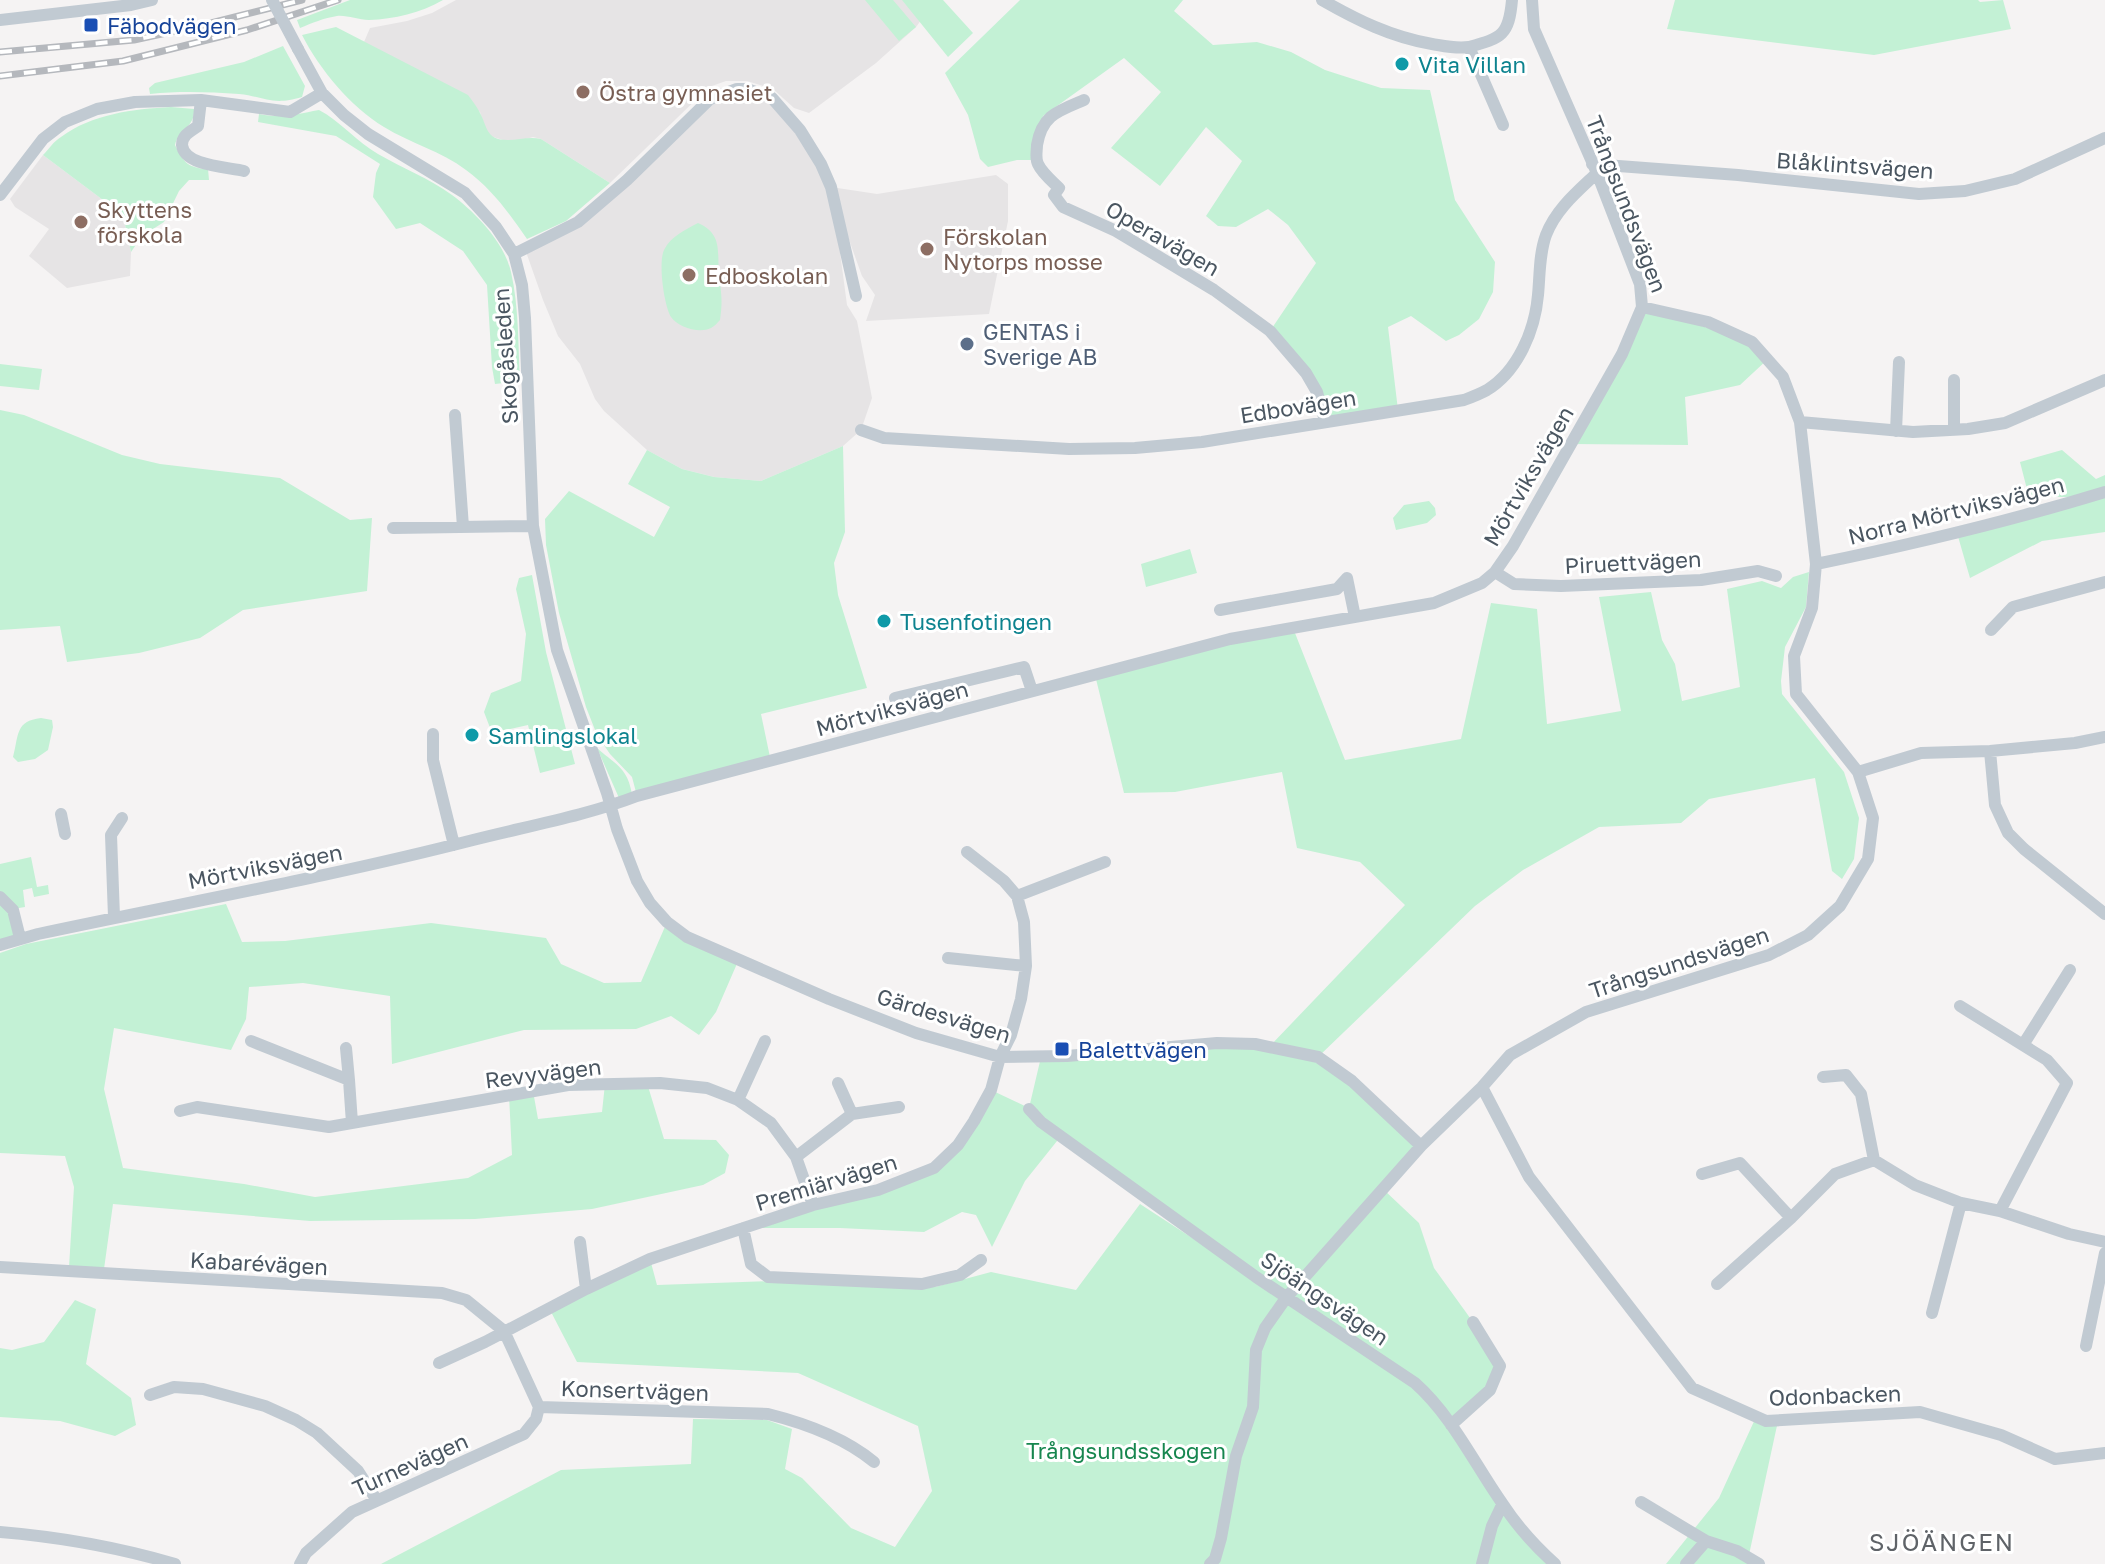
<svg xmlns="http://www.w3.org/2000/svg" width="2105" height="1564" font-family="'Golos Text',sans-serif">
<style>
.education{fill:#e6e4e5}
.green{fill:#c3f1d5}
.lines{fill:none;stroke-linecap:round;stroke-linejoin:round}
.minor{stroke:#c1cad2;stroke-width:12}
.rail-casing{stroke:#b5b8bd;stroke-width:7}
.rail{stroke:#fff;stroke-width:4;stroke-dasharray:12;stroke-linecap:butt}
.minor-bridge{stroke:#c1cad2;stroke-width:12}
.transit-dot{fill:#1a4fb4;stroke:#fff;stroke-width:3}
.culture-dot{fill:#0f9aa8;stroke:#fff;stroke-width:3}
.education-dot{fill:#8d6e63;stroke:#fff;stroke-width:3}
.service-dot{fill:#5c6f8a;stroke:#fff;stroke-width:3}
.labels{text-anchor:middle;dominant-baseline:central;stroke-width:6;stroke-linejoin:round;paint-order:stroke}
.transit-label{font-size:22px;fill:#164399;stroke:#fff;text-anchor:start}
.culture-label{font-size:22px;fill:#0d838f;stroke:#fff;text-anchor:start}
.education-label{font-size:22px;fill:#785e54;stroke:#fff;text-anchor:start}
.street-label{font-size:22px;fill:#4a5661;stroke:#fff}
.service-label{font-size:22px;fill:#4e5e75;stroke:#fff;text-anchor:start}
.park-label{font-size:22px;fill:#17864f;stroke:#fff}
.neighbourhood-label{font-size:24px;letter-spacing:2px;fill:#5f6368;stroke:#fff}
</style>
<rect width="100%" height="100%" fill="#f5f3f3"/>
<!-- education -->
<path class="education" d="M 456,0 L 936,0 L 916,27 L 876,63 L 809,113 L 794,108 L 773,89 L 747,81 L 726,81 L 709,87 L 610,183 L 541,139 L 533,137 L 522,140 L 503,140 L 490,136 L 485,127 L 480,112 L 364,42 L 370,28 L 407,21 L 432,13 Z
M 726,92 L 772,98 L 831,187 L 877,194 L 996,175 L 1008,184 L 1008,221 L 989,314 L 866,321 L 875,295 L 862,276 L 832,192 L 847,305 L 857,321 L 872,398 L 861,430 L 843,446 L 761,481 L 714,477 L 682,469 L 647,450 L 604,411 L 595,399 L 580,364 L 558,336 L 543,300 L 525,249 L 578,222 Z
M 43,155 L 123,215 L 131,252 L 130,276 L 67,288 L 29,256 L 49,229 L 15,207 L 10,199 Z"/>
<!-- green -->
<path class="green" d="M 350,0 L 443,0 C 421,13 394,19 369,20 C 358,20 347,15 337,16 C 324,18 312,23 300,28 L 297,20 Z
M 865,0 L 893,0 L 916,27 L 899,41 Z
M 902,0 L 943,0 L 973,33 L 948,57 Z
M 1020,0 L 1183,0 L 1174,11 L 1213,45 L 1257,42 L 1291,52 L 1325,70 L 1381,88 L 1430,90 L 1455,200 L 1495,262 L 1493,292 L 1479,319 L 1459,335 L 1446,341 L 1411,316 L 1388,327 L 1398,410 L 1325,421 L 1317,392 L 1270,331 L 1316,263 L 1288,225 L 1268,209 L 1236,227 L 1218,226 L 1206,216 L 1242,161 L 1206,127 L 1160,186 L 1111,148 L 1161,92 L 1124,58 L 1043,116 L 1033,160 L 1017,160 L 988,167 L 980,159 L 968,115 L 945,73 Z
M 1675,0 L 1978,0 L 1980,2 L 2003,0 L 2011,29 L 1874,55 L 1667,29 Z
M 336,27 L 468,95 C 472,100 476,106 479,111 C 488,127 485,140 508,140 C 519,140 530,136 541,139 L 610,183 L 566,221 L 527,239 C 509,213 492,189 466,170 C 441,151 410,143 384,127 C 350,106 320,70 302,35 Z
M 283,46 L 305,86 L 302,97 C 272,106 266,97 239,94 C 209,92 179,91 150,94 L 149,88 L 155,83 L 244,62 Z
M 171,107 L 194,109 C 195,128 179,128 175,145 C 184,163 188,168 208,169 L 209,180 L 189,180 L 179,191 L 164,222 L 142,236 L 131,252 L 123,215 L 43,155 C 49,149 54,141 61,137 C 92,114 133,109 171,107 Z
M 319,110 C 339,120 357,142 378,154 C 402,168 429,178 452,195 C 476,213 504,242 511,272 C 519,307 518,345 520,381 L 495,384 L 492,367 L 487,285 L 463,251 L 420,223 L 396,229 L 373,197 L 376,173 L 380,164 L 336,136 L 258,122 L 259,114 C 283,119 296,114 319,110 Z
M 698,223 C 723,234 717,252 719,274 C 721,293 723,299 720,320 C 717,323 715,326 711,328 C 699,334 678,327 671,317 C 664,305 658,263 664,250 C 671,236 685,230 698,223 Z
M 1642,307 L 1752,342 L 1768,359 L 1740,385 L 1685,397 L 1688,445 L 1570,444 Z
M 0,364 L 42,369 L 39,390 L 0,386 Z
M 0,410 L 24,415 L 122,455 L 160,464 L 280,478 L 350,520 L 372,518 L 367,591 L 243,610 L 200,638 L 139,653 L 67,662 L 60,626 L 0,630 Z
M 843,446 L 845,532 L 834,563 L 838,595 L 867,688 L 761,714 L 771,762 L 637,796 L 632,777 L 610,754 L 597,735 L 586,707 L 559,613 L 546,545 L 545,519 L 569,491 L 654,537 L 670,507 L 628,484 L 647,450 L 682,469 L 714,477 L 761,481 Z
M 2062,450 L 2096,479 L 2105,475 L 2105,487 L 2075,497 L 2029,497 L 2020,462 Z
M 2105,492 L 2105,532 L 2042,541 L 1970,578 L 1957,533 Z
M 1429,501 L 1435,508 L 1436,515 L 1427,523 L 1396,530 L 1393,518 L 1404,505 Z
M 1190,549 L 1197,573 L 1146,587 L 1141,564 Z
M 1809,572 L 1806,607 L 1785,647 L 1781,681 L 1782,694 L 1844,772 L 1859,818 L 1854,859 L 1842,879 L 1832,871 L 1815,778 L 1709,799 L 1681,823 L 1599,827 L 1523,870 L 1475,906 L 1318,1057 L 1421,1146 L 1383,1189 L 1419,1223 L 1434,1268 L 1473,1322 L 1500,1366 L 1490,1390 L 1451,1425 L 1502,1505 L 1555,1564 L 381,1564 L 561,1470 L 691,1464 L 693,1419 L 767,1420 L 792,1429 L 785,1469 L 802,1478 L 851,1528 L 895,1547 L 932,1491 L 918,1426 L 798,1373 L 577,1362 L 549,1308 L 650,1259 L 657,1285 L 775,1281 L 935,1287 L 991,1272 L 1076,1290 L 1140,1204 L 1266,1286 L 1061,1136 L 1025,1181 L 992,1247 L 976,1215 L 962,1212 L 924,1232 L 840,1228 L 743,1228 L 934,1168 L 958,1145 L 991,1090 L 1029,1108 L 1041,1057 L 1217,1043 L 1269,1047 L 1405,905 L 1360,862 L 1297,848 L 1282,772 L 1175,792 L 1124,793 L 1095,675 L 1293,628 L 1345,760 L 1461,739 L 1491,603 L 1537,609 L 1547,724 L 1621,711 L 1599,597 L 1651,592 L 1662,640 L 1675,664 L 1682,701 L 1740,687 L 1727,589 L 1762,581 L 1781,588 L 1793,577 Z
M 532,575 L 546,652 L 575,764 L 540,773 L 528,725 L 492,733 L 484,712 L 491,693 L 521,681 L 526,634 L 516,589 L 519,578 Z
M 41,718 L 52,720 L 53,727 L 48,750 L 35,759 L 18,762 L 13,757 C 19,735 15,721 41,718 Z
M 597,748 C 616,765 627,767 632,794 L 619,798 Z
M 31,857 L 37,887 L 48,885 L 49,894 L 34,897 L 32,888 L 23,890 L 25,907 L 13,909 L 20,938 L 0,945 L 0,864 Z
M 226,904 L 242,942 L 285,941 L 431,923 L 546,938 L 561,964 L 604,983 L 641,982 L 667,922 L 739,959 L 716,1012 L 699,1035 L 671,1016 L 636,1029 L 524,1030 L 392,1064 L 390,996 L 303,983 L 249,987 L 246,1019 L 231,1050 L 114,1028 L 104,1089 L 123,1168 L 244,1184 L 315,1197 L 468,1178 L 512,1155 L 509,1095 L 533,1091 L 538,1119 L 602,1112 L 605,1084 L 647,1083 L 664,1139 L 716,1140 L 729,1155 L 725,1173 L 703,1185 L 592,1209 L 475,1219 L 310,1221 L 113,1204 L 104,1269 L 69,1267 L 74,1187 L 65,1156 L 0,1153 L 0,953 L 26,944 Z
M 75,1300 L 96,1309 L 86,1364 L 131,1398 L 136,1425 L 115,1436 L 60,1421 L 0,1417 L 0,1348 L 12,1350 L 44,1342 Z
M 1756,1417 L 1778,1421 L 1747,1564 L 1666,1564 L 1719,1498 Z"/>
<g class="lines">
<!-- minor -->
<path class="minor" d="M 1322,0 C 1357,20 1391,37 1432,44 C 1444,46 1456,49 1469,47
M 0,20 L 131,5 L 152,0
M 298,49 L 322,93 L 344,115 L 368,134 L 465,193 L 496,227 L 514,254 L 522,285 L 525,318 L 533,526 L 557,650 L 607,793 L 617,829 L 637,881 L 650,903 L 667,922 L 687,937 L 829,999 L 916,1033 L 1000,1057 L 1067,1056 L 1217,1043 L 1255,1044 L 1318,1057 L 1352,1081 L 1421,1146
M 201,100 L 198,126 C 191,131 182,135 182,145 C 184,166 227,167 244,171
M 1084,100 C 1058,111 1042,115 1037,145 C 1037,151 1035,158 1038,164 C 1042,173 1052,181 1059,188 L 1054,195 L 1063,207 L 1116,231 L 1214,290 L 1270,331 L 1306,373 L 1317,392 L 1325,421
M 1503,125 L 1469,47 C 1502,38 1509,35 1512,0
M 1592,164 L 1738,175 L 1919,194 L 1965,191 L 2015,179 L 2105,138
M 0,195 L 43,139 L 65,122 L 97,109 L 135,102 L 201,100 L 290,112 L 322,93
M 514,254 L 578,222 L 627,180 L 710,99 L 737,89 L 747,89 L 772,98 L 800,130 L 821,164 L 831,187 L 856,296
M 455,415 L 463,527
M 1800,422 L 1913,432 L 1968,429 L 2005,423 L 2105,380
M 861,430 L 884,438 L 1069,449 L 1135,448 L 1202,442 L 1464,400 C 1472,397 1480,394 1487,390 C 1518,371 1535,330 1538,295 C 1540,275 1539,254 1546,235 C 1556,209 1577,192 1597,173
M 1954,430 L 1954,380
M 1896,431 L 1899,362
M 393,528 L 533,526
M 1816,564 C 1914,544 2010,521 2105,492
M 1495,572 L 1514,584 L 1561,586 L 1701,580 L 1758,571 L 1776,576
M 1220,610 L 1337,589 L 1347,578 L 1355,617
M 1991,630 L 2013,607 L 2105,582
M 895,698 L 1024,667 L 1032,691
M 433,734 L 433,760 L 454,845
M 1990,751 L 1995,805 L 2008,833 L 2024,849 L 2105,914
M 1858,772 L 1921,753 L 1990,751 L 2075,743 L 2105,737
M 61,814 L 65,834
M 1017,896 L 1105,862
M 0,897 L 13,910 L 20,938
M 114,917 L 111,835 L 122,818
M 0,945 L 38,934 C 183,903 329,877 473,840 C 528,826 585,816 637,796 L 1230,639 L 1434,603 L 1482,583 L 1495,572 L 1513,546 L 1622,354 L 1642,307 L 1640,284 L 1597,173 L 1534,29 L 1532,0
M 948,958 L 1026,966
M 1960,1006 L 2047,1060 L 2067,1083 L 2000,1211
M 251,1041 L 349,1080 L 352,1123
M 2023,1045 L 2070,970
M 346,1048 L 349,1080
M 838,1083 L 852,1114
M 1482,1087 L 1529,1177 L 1692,1388 L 1766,1421 L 1920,1412 L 2001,1435 L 2055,1459 L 2105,1453
M 738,1100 L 765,1041
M 1029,1109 L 1041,1122 L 1256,1277 L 1415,1383 C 1452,1416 1474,1463 1502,1503 C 1517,1526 1535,1546 1555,1564
M 180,1111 L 197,1107 L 329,1127 L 568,1085 L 660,1083 L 707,1088 L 738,1100 L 771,1123 L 796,1157 L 813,1205
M 796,1157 L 852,1114 L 899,1107
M 1874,1160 L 1915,1185 L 1961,1203 L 2000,1211 L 2069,1234 L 2105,1242
M 1702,1174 L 1740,1163 L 1791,1218
M 743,1228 L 751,1264 L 768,1277 L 922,1284 L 960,1275 L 981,1260
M 580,1242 L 586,1289
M 0,1267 L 442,1293 L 466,1300 L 504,1331 L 539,1407 L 768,1414 C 804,1423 845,1438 874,1462
M 1717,1284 L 1791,1218 L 1835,1174 L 1874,1160 L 1861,1094 L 1846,1075 L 1823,1077
M 1932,1313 L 1961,1203
M 2086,1346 L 2105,1253
M 439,1363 L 485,1342 L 586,1289 L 650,1259 L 813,1205 L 878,1190 L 934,1168 L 958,1145 L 974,1121 L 991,1090 L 1000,1057 L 1011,1035 L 1021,999 L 1026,966 L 1024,922 L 1017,896 L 1004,881 L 967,852
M 150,1395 L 174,1387 L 203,1389 L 265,1406 L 296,1420 L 317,1433 L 358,1471 L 376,1499
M 1451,1425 L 1490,1390 L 1500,1366 L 1473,1322
M 1641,1502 L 1706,1541 L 1737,1551 L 1759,1564
M 0,1532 C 60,1537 117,1547 175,1564
M 300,1564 L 306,1553 L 352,1512 L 524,1434 L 536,1419 L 539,1407
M 1210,1564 L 1215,1559 L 1221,1538 L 1236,1456 L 1253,1407 L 1256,1350 L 1265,1328 L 1286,1298 L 1421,1146 L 1482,1087 L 1510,1055 L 1586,1012 L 1769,955 L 1808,935 L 1840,906 L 1868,859 L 1873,818 L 1858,772 L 1796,694 L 1794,656 L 1812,608 L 1816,564 L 1800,422 L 1783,377 L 1752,342 L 1708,322 L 1642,307
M 1482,1564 L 1492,1526 L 1502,1505
M 1686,1564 L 1706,1541"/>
<defs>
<path id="rail" d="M 0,52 L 134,40 L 203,25 L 302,0
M 0,76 L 123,61 L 247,30 L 338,0"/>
</defs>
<!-- rail casing -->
<use href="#rail" class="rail-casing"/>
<!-- rail -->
<use href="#rail" class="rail"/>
<!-- minor-bridge -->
<path class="minor-bridge" d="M 272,0 L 298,49"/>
</g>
<!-- markers -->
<g class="transit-dot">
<rect x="83" y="17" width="16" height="16" rx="4"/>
<rect x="1054" y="1041" width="16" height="16" rx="4"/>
</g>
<g class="culture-dot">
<circle cx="1402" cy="64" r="8"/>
<circle cx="884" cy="621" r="8"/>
<circle cx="472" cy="735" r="8"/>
</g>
<g class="education-dot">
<circle cx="583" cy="92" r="8"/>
<circle cx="81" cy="222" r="8"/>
<circle cx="927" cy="249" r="8"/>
<circle cx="689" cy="275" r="8"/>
</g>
<circle class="service-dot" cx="967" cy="344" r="8"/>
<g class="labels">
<!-- transit labels -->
<g class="transit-label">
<text x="107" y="25">Fäbodvägen</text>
<text x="1078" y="1049">Balettvägen</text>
</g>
<!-- culture labels -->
<g class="culture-label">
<text x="1418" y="64">Vita Villan</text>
<text x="900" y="621">Tusenfotingen</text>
<text x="488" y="735">Samlingslokal</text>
</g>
<!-- education labels -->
<g class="education-label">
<text x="599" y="92">Östra gymnasiet</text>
<text x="97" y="209">Skyttens<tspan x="97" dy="25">förskola</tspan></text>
<text x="943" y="236">Förskolan<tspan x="943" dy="25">Nytorps mosse</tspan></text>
<text x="705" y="275">Edboskolan</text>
</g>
<!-- street labels -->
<g class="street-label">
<text transform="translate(1855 165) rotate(4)">Blåklintsvägen</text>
<text transform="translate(1627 204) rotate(69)">Trångsundsvägen</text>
<text transform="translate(1163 238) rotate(30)">Operavägen</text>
<text transform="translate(505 356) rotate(-94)">Skogåsleden</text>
<text transform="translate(1298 406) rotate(-9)">Edbovägen</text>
<text transform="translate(1528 476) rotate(-60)">Mörtviksvägen</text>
<text transform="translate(1956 510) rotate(-14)">Norra Mörtviksvägen</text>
<text transform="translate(1633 562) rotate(-3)">Piruettvägen</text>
<text transform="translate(892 708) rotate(-15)">Mörtviksvägen</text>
<text transform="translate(265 866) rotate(-11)">Mörtviksvägen</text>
<text transform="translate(1679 962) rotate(-18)">Trångsundsvägen</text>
<text transform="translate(944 1015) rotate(17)">Gärdesvägen</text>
<text transform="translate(543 1073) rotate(-7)">Revyvägen</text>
<text transform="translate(826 1182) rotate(-17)">Premiärvägen</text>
<text transform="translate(259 1263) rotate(3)">Kabarévägen</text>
<text transform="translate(1325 1298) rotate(34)">Sjöängsvägen</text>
<text transform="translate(635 1390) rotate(2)">Konsertvägen</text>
<text transform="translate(1835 1395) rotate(-2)">Odonbacken</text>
<text transform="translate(410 1464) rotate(-24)">Turnevägen</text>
</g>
<!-- service labels -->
<g class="service-label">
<text x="983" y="331">GENTAS i<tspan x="983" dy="25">Sverige AB</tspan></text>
</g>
<!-- park labels -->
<g class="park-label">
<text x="1126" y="1450">Trångsundsskogen</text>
</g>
<!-- neighbourhood labels -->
<g class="neighbourhood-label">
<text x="1942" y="1541">SJÖÄNGEN</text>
</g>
</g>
</svg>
